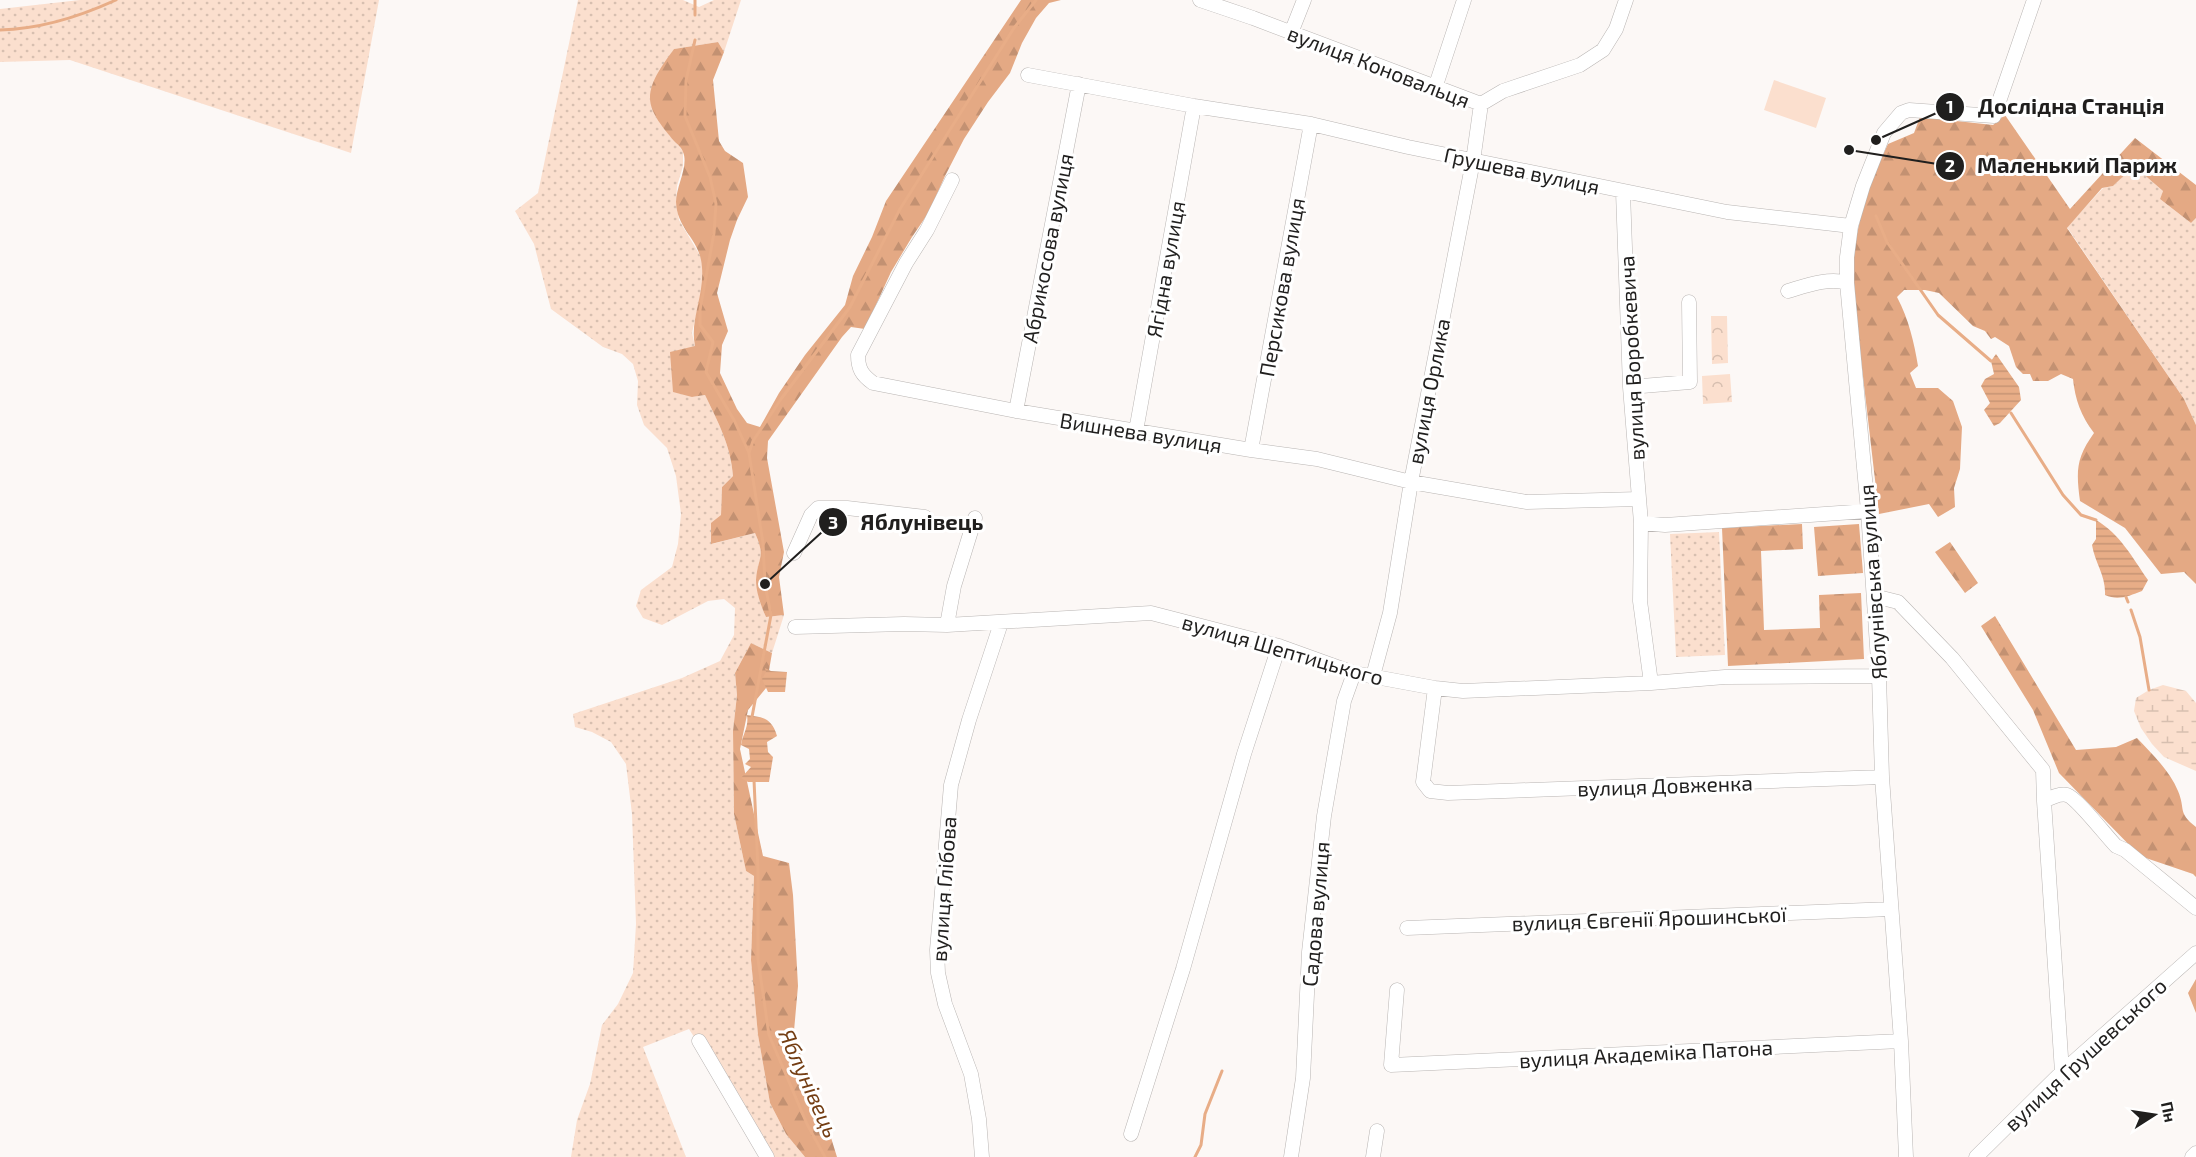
<svg xmlns="http://www.w3.org/2000/svg" width="2196" height="1157" font-family="'Exo 2',sans-serif">
<style>
.grass{fill:url(#grass-dots)}
.forest{fill:url(#forest-firs)}
.wetland{fill:url(#wetland-marsh)}
.park{fill:url(#park-crowns)}
.pitch{fill:#fbdfce}
.water{fill:url(#water-rules)}
.lines{fill:none;stroke-linecap:round;stroke-linejoin:round}
.stream{stroke:#e8ad87;stroke-width:3}
.minor-casing{stroke:#b9b5b3;stroke-width:15}
.minor{stroke:#fff;stroke-width:14}
.labels{text-anchor:middle;dominant-baseline:central;stroke-width:6;stroke-linejoin:round;paint-order:stroke}
.street-label{font-size:21px;fill:#201f1e;stroke:#fff}
.water-label{font-size:22px;font-style:italic;fill:#743e14;stroke:#fff}
.leader{fill:none;stroke:#201f1e;stroke-width:2}
.callout-dot{fill:#201f1e;stroke:#fff;stroke-width:2}
.mark-label{font-size:18px;text-anchor:middle;font-weight:bold;fill:#fff}
.callout-label{font-size:22px;text-anchor:middle;font-weight:bold;fill:#201f1e;stroke:#fff;stroke-width:6;stroke-linejoin:round;paint-order:stroke}
</style>
<defs>
<pattern id="grass-dots" width="8" height="8" patternUnits="userSpaceOnUse" patternTransform="scale(1.5)"><rect width="8" height="8" fill="#fbdfce"/><path d="M2 2h.1M6 6h.1" fill="none" stroke="#d7bfb0" stroke-width="1.8" stroke-linecap="round"/></pattern>
<pattern id="forest-firs" width="22" height="20" patternUnits="userSpaceOnUse" patternTransform="scale(1.5)"><rect width="22" height="20" fill="#e4a984"/><path d="M5 1l3.5 6h-7zM16 11l3.5 6h-7z" fill="#c39172"/></pattern>
<pattern id="wetland-marsh" width="20" height="14" patternUnits="userSpaceOnUse" patternTransform="scale(1.5)"><rect width="20" height="14" fill="#fbdfce"/><path d="M1 5h8M5 5V1M11 12h8M15 12V8" fill="none" stroke="#d7bfb0"/></pattern>
<pattern id="park-crowns" width="20" height="18" patternUnits="userSpaceOnUse" patternTransform="scale(1.5)"><rect width="20" height="18" fill="#fbdfce"/><path d="M2 6a3 3 0 1 1 6 0M12 15a3 3 0 1 1 6 0" fill="none" stroke="#d7bfb0"/></pattern>
<pattern id="water-rules" width="6" height="5" patternUnits="userSpaceOnUse" patternTransform="scale(1.5)"><rect width="6" height="5" fill="#e8ad87"/><path d="M0 2.5h6" fill="none" stroke="#c79474"/></pattern>
</defs>
<rect width="100%" height="100%" fill="#fcf8f6"/>
<!-- grass -->
<path class="grass" d="M 80,0 L 379,0 L 351,153 L 70,60 L 0,62 L 0,9 Z
M 578,0 L 683,0 L 699,7 L 714,0 L 741,0 L 724,52 L 718,42 L 674,49 L 653,84 L 669,135 L 683,151 L 683,166 L 677,186 L 676,201 L 679,220 L 701,257 L 704,280 L 692,333 L 695,346 L 692,397 L 705,395 C 718,422 731,446 733,476 L 722,487 L 721,515 L 712,544 L 755,533 C 766,558 758,556 757,579 C 756,592 761,606 766,617 L 784,615 L 772,653 L 751,643 L 735,673 L 737,695 L 733,731 L 734,814 L 746,871 L 754,876 L 751,960 L 758,1035 L 770,1103 L 786,1134 L 805,1157 L 763,1157 L 719,1076 L 689,1029 L 643,1047 L 686,1157 L 571,1157 L 577,1120 L 590,1084 L 602,1025 L 618,1004 L 633,973 L 636,924 L 632,814 L 626,764 L 611,742 L 592,732 L 575,727 L 573,714 L 682,678 L 720,661 L 734,635 L 735,608 L 724,599 L 708,601 L 662,625 L 643,618 L 636,606 L 641,590 L 672,567 L 678,544 L 681,514 L 676,476 L 667,448 L 644,425 L 637,405 L 638,381 L 633,364 L 622,354 L 603,347 L 551,309 L 534,244 L 515,211 L 538,193 Z
M 2134,166 L 2163,191 L 2160,199 L 2191,223 L 2196,218 L 2196,425 L 2184,399 L 2067,227 L 2103,188 L 2113,186 Z
M 1719,532 L 1725,655 L 1676,657 L 1670,534 Z"/>
<!-- forest -->
<path class="forest" d="M 1021,0 L 1061,0 L 1049,3 L 1036,18 L 1022,43 L 1010,73 L 988,102 L 964,139 L 945,176 L 929,212 L 912,237 L 891,272 L 865,329 L 851,327 L 842,337 L 768,441 L 767,458 L 784,552 L 779,577 L 784,615 L 766,617 C 761,606 756,592 756,580 C 758,556 766,558 755,533 L 711,544 L 711,523 L 721,515 L 722,487 L 733,476 C 731,446 718,422 705,395 L 692,397 L 673,392 L 670,352 L 695,346 C 689,318 707,292 701,260 C 697,238 677,228 676,202 C 676,186 689,166 683,152 C 682,148 677,144 674,141 C 664,129 650,113 650,98 C 650,80 665,62 674,49 L 718,42 L 724,52 L 713,80 L 719,141 L 725,151 L 743,163 L 748,197 L 737,220 L 730,240 L 717,293 L 728,331 L 722,345 L 720,373 L 737,409 L 747,423 L 760,427 L 779,393 L 805,355 L 845,305 L 853,276 L 872,237 L 886,201 Z
M 2005,115 L 2070,209 L 2135,138 L 2196,185 L 2196,218 L 2191,223 L 2160,199 L 2163,191 L 2134,166 L 2113,186 L 2102,188 L 2067,228 L 2184,399 L 2196,425 L 2196,584 L 2184,572 L 2161,574 L 2125,528 L 2080,501 C 2076,471 2076,458 2094,433 C 2081,416 2075,399 2073,379 L 2061,374 L 2048,381 L 2033,381 L 2030,374 L 2023,374 L 2016,367 L 2009,346 L 1995,337 L 1991,339 L 1985,331 L 1973,326 L 1939,293 L 1925,290 L 1904,290 L 1897,297 C 1909,320 1914,342 1918,366 L 1910,373 L 1916,388 L 1938,388 L 1953,401 L 1962,427 L 1960,469 L 1954,488 L 1955,507 L 1938,517 L 1929,504 L 1879,514 L 1850,265 L 1867,189 L 1888,144 L 1914,133 L 1920,117 L 1993,125 Z
M 1802,524 L 1803,549 L 1761,551 L 1764,630 L 1820,628 L 1819,595 L 1861,593 L 1864,659 L 1728,666 L 1722,528 Z
M 1859,524 L 1863,573 L 1818,576 L 1814,527 Z
M 1950,542 L 1978,583 L 1965,593 L 1935,552 Z
M 1995,616 L 2076,750 L 2116,747 L 2137,738 C 2152,754 2170,771 2178,791 C 2186,810 2177,812 2196,827 L 2196,877 L 2193,874 L 2140,856 L 2059,773 L 2033,710 L 1981,626 Z
M 751,643 L 772,653 L 766,688 L 748,710 L 740,749 L 763,856 L 789,863 L 793,895 L 798,986 L 794,1031 L 808,1077 L 828,1128 L 837,1157 L 805,1157 L 786,1134 L 770,1103 L 758,1035 L 751,960 L 754,876 L 746,871 L 734,814 L 733,731 L 737,695 L 735,673 Z
M 2196,979 L 2196,1013 L 2188,993 Z"/>
<!-- wetland -->
<path class="wetland" d="M 2163,685 L 2186,691 L 2196,703 L 2196,771 L 2164,757 L 2152,744 L 2141,728 L 2134,711 L 2136,698 L 2149,690 Z"/>
<!-- park -->
<path class="park" d="M 1711,316 L 1727,316 L 1728,363 L 1712,364 Z
M 1730,374 L 1732,402 L 1703,404 L 1702,376 Z"/>
<!-- pitch -->
<path class="pitch" d="M 1774,80 L 1826,98 L 1816,128 L 1764,110 Z"/>
<!-- water -->
<path class="water" d="M 1996,354 L 2019,387 L 2021,400 L 2000,423 L 1994,426 L 1984,410 L 1990,403 L 1981,386 L 1985,379 L 1994,374 L 1991,361 Z
M 2096,520 C 2120,534 2132,557 2148,580 L 2142,591 C 2129,596 2118,601 2105,595 C 2106,576 2095,563 2092,545 L 2096,539 Z
M 765,668 L 771,671 L 787,672 L 785,692 L 768,692 L 762,679 L 766,672 Z
M 747,715 C 764,717 772,719 777,736 L 767,742 L 768,752 L 773,757 L 769,782 L 748,782 L 741,778 L 751,767 L 745,764 L 750,759 L 749,749 L 741,745 C 743,733 749,727 747,715 Z"/>
<g class="lines">
<!-- stream -->
<path class="stream" d="M 695,0 L 695,15
M 0,30 C 41,29 79,17 116,0
M 695,40 L 686,81 L 685,116 L 710,177 L 716,204 L 714,233 L 700,310 L 700,325 L 713,342 L 706,372 L 734,420 L 749,453 L 763,543 L 765,584 L 771,615 L 752,717
M 1876,216 L 1887,242 L 1938,315 L 1991,361
M 2011,413 L 2063,495 L 2081,515 L 2096,520
M 749,453 L 753,441 L 781,399 L 850,307 L 900,209 L 1014,28 L 1036,0
M 2126,597 L 2128,602
M 2131,610 L 2140,637 L 2149,690
M 754,780 L 758,870 L 758,959 L 769,1035 L 807,1124 L 825,1157
M 1195,1157 L 1201,1145 L 1205,1114 L 1222,1071"/>
<defs>
<path id="minor" d="M 1200,0 L 1253,18 L 1481,104
M 1291,33 L 1304,0
M 1028,75 L 1194,106 L 1311,124 L 1408,147 L 1727,212 L 1851,226
M 1435,88 L 1464,0
M 1481,104 L 1503,91 L 1580,65 L 1603,50 L 1616,29 L 1626,0
M 952,180 L 927,230 L 906,263 L 858,355 C 858,369 862,375 873,383 L 1016,411 L 1251,450 L 1317,459 L 1411,482 L 1527,502 L 1639,499
M 1623,192 L 1630,387 L 1641,523 L 1640,601 L 1651,683
M 1788,291 C 1805,286 1829,277 1847,283
M 1630,387 L 1690,382 L 1689,302
M 1016,411 L 1079,84
M 1136,431 L 1194,106
M 1251,450 L 1311,124
M 1641,523 L 1665,525 L 1868,511
M 794,553 L 811,515 L 818,508 L 847,508 L 925,517
M 1874,596 L 1898,602 L 1952,658 L 2043,770 L 2044,801
M 947,625 L 954,586 L 975,518
M 795,627 L 904,624 L 947,625 L 1151,613 L 1279,646 L 1354,673 L 1435,688 L 1463,691 L 1651,683 L 1725,677 L 1879,676
M 1373,676 L 1390,613 L 1411,482 L 1473,161 L 1481,104
M 1435,688 L 1423,782 L 1430,791 L 1448,793 L 1882,777
M 1407,928 L 1891,909
M 1397,990 L 1391,1065 L 1901,1041
M 699,1041 L 767,1157
M 2062,1072 L 2044,801 C 2050,798 2060,793 2067,795 C 2077,798 2107,837 2116,846 L 2125,850 L 2196,908
M 1131,1134 L 1183,969 L 1244,754 L 1279,646
M 982,1157 L 979,1119 L 971,1074 L 945,1004 L 938,973 L 937,950 L 951,785 L 969,720 L 1001,623
M 1291,1157 L 1303,1078 L 1309,952 L 1324,816 L 1344,701 L 1354,673
M 1373,1157 L 1377,1131
M 1906,1157 L 1901,1041 L 1882,777 L 1879,676 L 1868,511 L 1847,283 L 1847,257 L 1851,226 L 1863,186 L 1884,133 L 1901,113 L 1909,110 L 1994,116 L 2034,0
M 1976,1157 L 2062,1072 L 2196,953
M 2192,1157 L 2196,1153"/>
</defs>
<!-- minor casing -->
<use href="#minor" class="minor-casing"/>
<!-- minor -->
<use href="#minor" class="minor"/>
</g>
<g class="labels">
<!-- street labels -->
<g class="street-label">
<text transform="translate(1379 66) rotate(21)">вулиця Коновальця</text>
<text transform="translate(1522 170) rotate(12)">Грушева вулиця</text>
<text transform="translate(1047 248) rotate(-79)">Абрикосова вулиця</text>
<text transform="translate(1165 269) rotate(-80)">Ягідна вулиця</text>
<text transform="translate(1281 287) rotate(-80)">Персикова вулиця</text>
<text transform="translate(1631 358) rotate(-93)">вулиця Воробкевича</text>
<text transform="translate(1428 391) rotate(-79)">вулиця Орлика</text>
<text transform="translate(1141 432) rotate(9)">Вишнева вулиця</text>
<text transform="translate(1872 582) rotate(-94)">Яблунівська вулиця</text>
<text transform="translate(1283 649) rotate(16)">вулиця Шептицького</text>
<text transform="translate(1665 785) rotate(-2)">вулиця Довженка</text>
<text transform="translate(943 889) rotate(-86)">вулиця Глібова</text>
<text transform="translate(1315 914) rotate(-85)">Садова вулиця</text>
<text transform="translate(1649 918) rotate(-2)">вулиця Євгенії Ярошинської</text>
<text transform="translate(1646 1053) rotate(-3)">вулиця Академіка Патона</text>
<text transform="translate(2085 1054) rotate(-43)">вулиця Грушевського</text>
</g>
<!-- water labels -->
<g class="water-label">
<text transform="translate(810 1083) rotate(66)">Яблунівець</text>
</g>
</g>
<!-- callouts -->
<path class="leader" d="M1876 140L1950 107M1849 150L1950 166M765 584L833 522"/>
<g class="callout-dot">
<circle cx="1876" cy="140" r="6"/>
<circle cx="1849" cy="150" r="6"/>
<circle cx="765" cy="584" r="6"/>
<circle cx="1950" cy="107" r="15"/>
<circle cx="1950" cy="166" r="15"/>
<circle cx="833" cy="522" r="15"/>
</g>
<g class="mark-label">
<text x="1950" y="113">1</text>
<text x="1950" y="172">2</text>
<text x="833" y="529">3</text>
</g>
<g class="callout-label">
<text x="2071" y="114">Дослідна Станція</text>
<text x="2077" y="173">Маленький Париж</text>
<text x="922" y="530">Яблунівець</text>
</g>
<!-- north arrow -->
<g transform="translate(2154 1115) rotate(78)" stroke="#ffffff" stroke-width="4.5" paint-order="stroke">
<path d="M0-4.5L10 22L0 15L-10 22Z" fill="#201f1e"/>
<text y="-9" font-size="16" font-weight="bold" text-anchor="middle" fill="#201f1e">Пн</text>
</g>
</svg>
